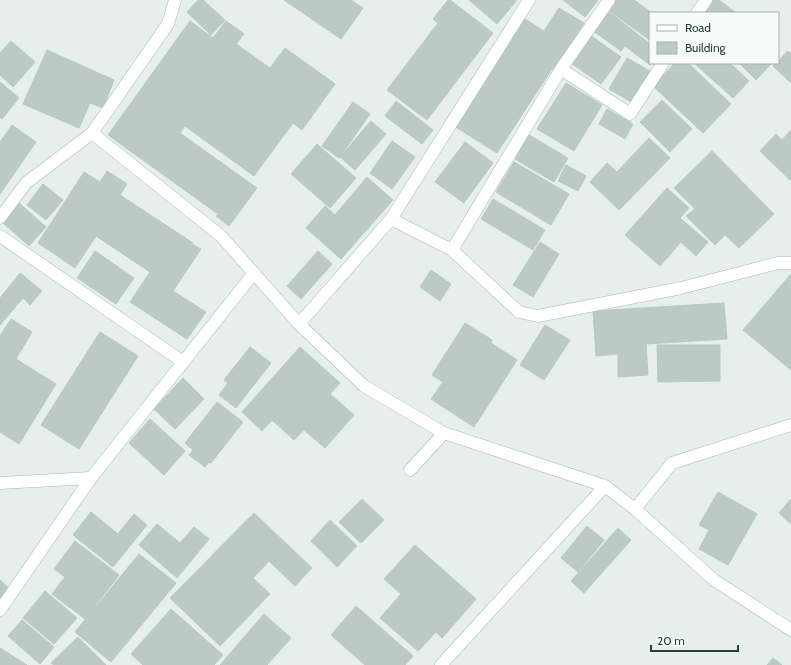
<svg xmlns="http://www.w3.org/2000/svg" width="791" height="665" font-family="Cabin,sans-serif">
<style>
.building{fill:#bbcac4;stroke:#b8c9c2}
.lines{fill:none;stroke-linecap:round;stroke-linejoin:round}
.minor-casing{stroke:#a8b8b2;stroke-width:13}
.minor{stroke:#fff;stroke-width:12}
</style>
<rect width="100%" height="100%" fill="#e6efeb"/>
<!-- building -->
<path class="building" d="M 198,0 L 203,0 L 225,20 L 211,35 L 187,12 Z
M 284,0 L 351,0 L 363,8 L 341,39 Z
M 448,0 L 450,0 L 493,33 L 427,120 L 387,90 L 438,23 L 433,19 Z
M 469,0 L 517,0 L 497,24 Z
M 563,0 L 598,0 L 585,17 Z
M 614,0 L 634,0 L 652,13 L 650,13 L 650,40 L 607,9 Z
M 713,0 L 719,0 L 736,13 L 703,13 Z
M 559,8 L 584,23 L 554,70 L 552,69 L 497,153 L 451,124 L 520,16 L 544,31 Z
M 607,10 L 650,44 L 650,63 L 652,63 L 650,65 L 625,46 L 621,51 L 592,30 Z
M 190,21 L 213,38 L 226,21 L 244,34 L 236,44 L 270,68 L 285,48 L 335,84 L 302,130 L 293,123 L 254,176 L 185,126 L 180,133 L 257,188 L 229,226 L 216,216 L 218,214 L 108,135 Z
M 590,35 L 621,57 L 601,84 L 571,63 Z
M 11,41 L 35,62 L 13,87 L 0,75 L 0,53 Z
M 47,50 L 114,80 L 103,108 L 90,103 L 79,128 L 23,104 Z
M 788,51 L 791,54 L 791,83 L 773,66 Z
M 627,58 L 652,72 L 633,103 L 609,89 Z
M 675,63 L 688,63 L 731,104 L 703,133 L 653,86 Z
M 694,63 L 730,63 L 749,81 L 733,98 Z
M 739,63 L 772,63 L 756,80 Z
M 0,82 L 19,98 L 2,119 L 0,117 Z
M 566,83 L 602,105 L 574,151 L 537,129 Z
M 662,100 L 692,129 L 670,152 L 640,122 Z
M 396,101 L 433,130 L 422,144 L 385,116 Z
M 353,102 L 370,114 L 339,158 L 322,146 Z
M 607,109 L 633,124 L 625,139 L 599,124 Z
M 371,121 L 386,134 L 355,170 L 340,157 Z
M 12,125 L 36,142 L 0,194 L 0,142 Z
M 791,130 L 791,180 L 790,180 L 760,151 L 776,134 L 782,140 Z
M 529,135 L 568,158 L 554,182 L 515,159 Z
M 649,138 L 670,158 L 619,210 L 590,182 L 607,163 L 617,172 Z
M 392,141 L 415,157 L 392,189 L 370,173 Z
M 465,142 L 493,163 L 464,203 L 435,182 Z
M 317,144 L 356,178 L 330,208 L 291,174 Z
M 712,151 L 774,214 L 739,248 L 725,235 L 715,245 L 686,216 L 695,209 L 674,188 Z
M 514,162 L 569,194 L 551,225 L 496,192 Z
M 566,165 L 586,176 L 578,191 L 558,181 Z
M 107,171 L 127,184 L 120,195 L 193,243 L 192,244 L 201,249 L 173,291 L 206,312 L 187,339 L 130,302 L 150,272 L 96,236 L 75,268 L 38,243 L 84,172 L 100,182 Z
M 367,177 L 393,200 L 341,259 L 306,228 L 325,206 L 335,215 Z
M 43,184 L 63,200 L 46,220 L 27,205 Z
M 667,188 L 689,208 L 680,218 L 708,242 L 696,256 L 681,242 L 660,266 L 625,235 Z
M 493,199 L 545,230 L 533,250 L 481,219 Z
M 19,203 L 46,227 L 29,246 L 2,222 Z
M 540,242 L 559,254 L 533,297 L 513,285 Z
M 95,251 L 134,278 L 116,304 L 77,278 Z
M 318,251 L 332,264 L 301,299 L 287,286 Z
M 431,270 L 451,284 L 440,301 L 420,287 Z
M 20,273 L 42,291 L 30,305 L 23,298 L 0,325 L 0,298 Z
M 791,274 L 791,370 L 743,330 Z
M 724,303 L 727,339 L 646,344 L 648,375 L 618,377 L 618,354 L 596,356 L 593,311 Z
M 11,319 L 32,332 L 16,359 L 56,384 L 19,444 L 0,432 L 0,336 Z
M 465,323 L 492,340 L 491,343 L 517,360 L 474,427 L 431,399 L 443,382 L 432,375 Z
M 545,325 L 570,340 L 544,380 L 520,365 Z
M 100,332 L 138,356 L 79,449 L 41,425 Z
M 657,345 L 720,345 L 720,381 L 658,382 Z
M 250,347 L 271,363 L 236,408 L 219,395 L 228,383 L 224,380 Z
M 300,347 L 340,383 L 330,394 L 354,415 L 325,448 L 304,430 L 294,440 L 272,420 L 262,431 L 242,412 Z
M 183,378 L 204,399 L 175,429 L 154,409 Z
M 217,402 L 243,422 L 211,463 L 209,462 L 205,467 L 189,455 L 193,450 L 185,443 Z
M 150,419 L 185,451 L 164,475 L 129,443 Z
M 718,492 L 757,514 L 728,565 L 699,549 L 709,530 L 699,525 Z
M 362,499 L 384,520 L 361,543 L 339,522 Z
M 791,499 L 791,524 L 779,513 Z
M 91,512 L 118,534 L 134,514 L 147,525 L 113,567 L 73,535 Z
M 254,513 L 312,568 L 295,586 L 269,561 L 253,578 L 270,594 L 220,646 L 170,598 Z
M 330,520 L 357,546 L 337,567 L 311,541 Z
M 157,524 L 180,543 L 194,527 L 209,539 L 177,578 L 139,545 Z
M 587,526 L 604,540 L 578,572 L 561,558 Z
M 618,528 L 631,540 L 584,593 L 571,581 Z
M 75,541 L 119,575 L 85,619 L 52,594 L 65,577 L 54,569 Z
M 415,545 L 476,599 L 442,638 L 436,632 L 418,651 L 380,618 L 401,594 L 384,579 Z
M 139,554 L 176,583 L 111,662 L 75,632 Z
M 0,580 L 12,591 L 0,603 Z
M 45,591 L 77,618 L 54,644 L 23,618 Z
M 356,606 L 413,656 L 405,665 L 365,665 L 331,635 Z
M 171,609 L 223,655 L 214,665 L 143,665 L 131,654 Z
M 264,614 L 291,638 L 267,665 L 220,665 Z
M 22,620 L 54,647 L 40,664 L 8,636 Z
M 78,637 L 106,665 L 54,665 L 51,663 Z
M 0,648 L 27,665 L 0,665 Z
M 773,658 L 782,665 L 767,665 Z"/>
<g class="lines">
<defs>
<path id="minor" d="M 697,13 L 706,0
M 561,69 L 630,114 L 663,63
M 92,133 L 221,236 L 299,324 L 364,386 L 444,433 L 605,486 L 635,509 L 714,580 L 791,630
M 0,218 L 26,183 L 92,133 L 168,24 L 175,0
M 391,219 L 452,250 L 519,312 L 538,316 L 681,288 L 778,263 L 791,263
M 0,236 L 183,362
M 452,250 L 561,69 L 609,0
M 299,324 L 391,219 L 529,0
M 410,470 L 444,433
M 0,483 L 91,478 L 254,273
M 635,509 L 672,463 L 791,425
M 0,610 L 91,478
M 441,665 L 605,486"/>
</defs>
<!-- minor casing -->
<use href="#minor" class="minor-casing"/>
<!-- minor -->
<use href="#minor" class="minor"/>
</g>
<!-- legend -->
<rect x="649" y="12" width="130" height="52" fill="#f7fbf9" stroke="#a3b1ad"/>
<rect x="657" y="25" width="20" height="6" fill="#ffffff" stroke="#a3b1ad"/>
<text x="685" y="32" font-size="12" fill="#24423a">Road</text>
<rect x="657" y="42" width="20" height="12" fill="#bbcac4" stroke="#a3b1ad"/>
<text x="685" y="52" font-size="12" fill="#24423a">Building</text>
<!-- scale -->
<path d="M651 645v6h87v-6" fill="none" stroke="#24423a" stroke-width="2"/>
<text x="657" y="645" font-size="12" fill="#24423a" stroke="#f7fbf9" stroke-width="3" paint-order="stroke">20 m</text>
</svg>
